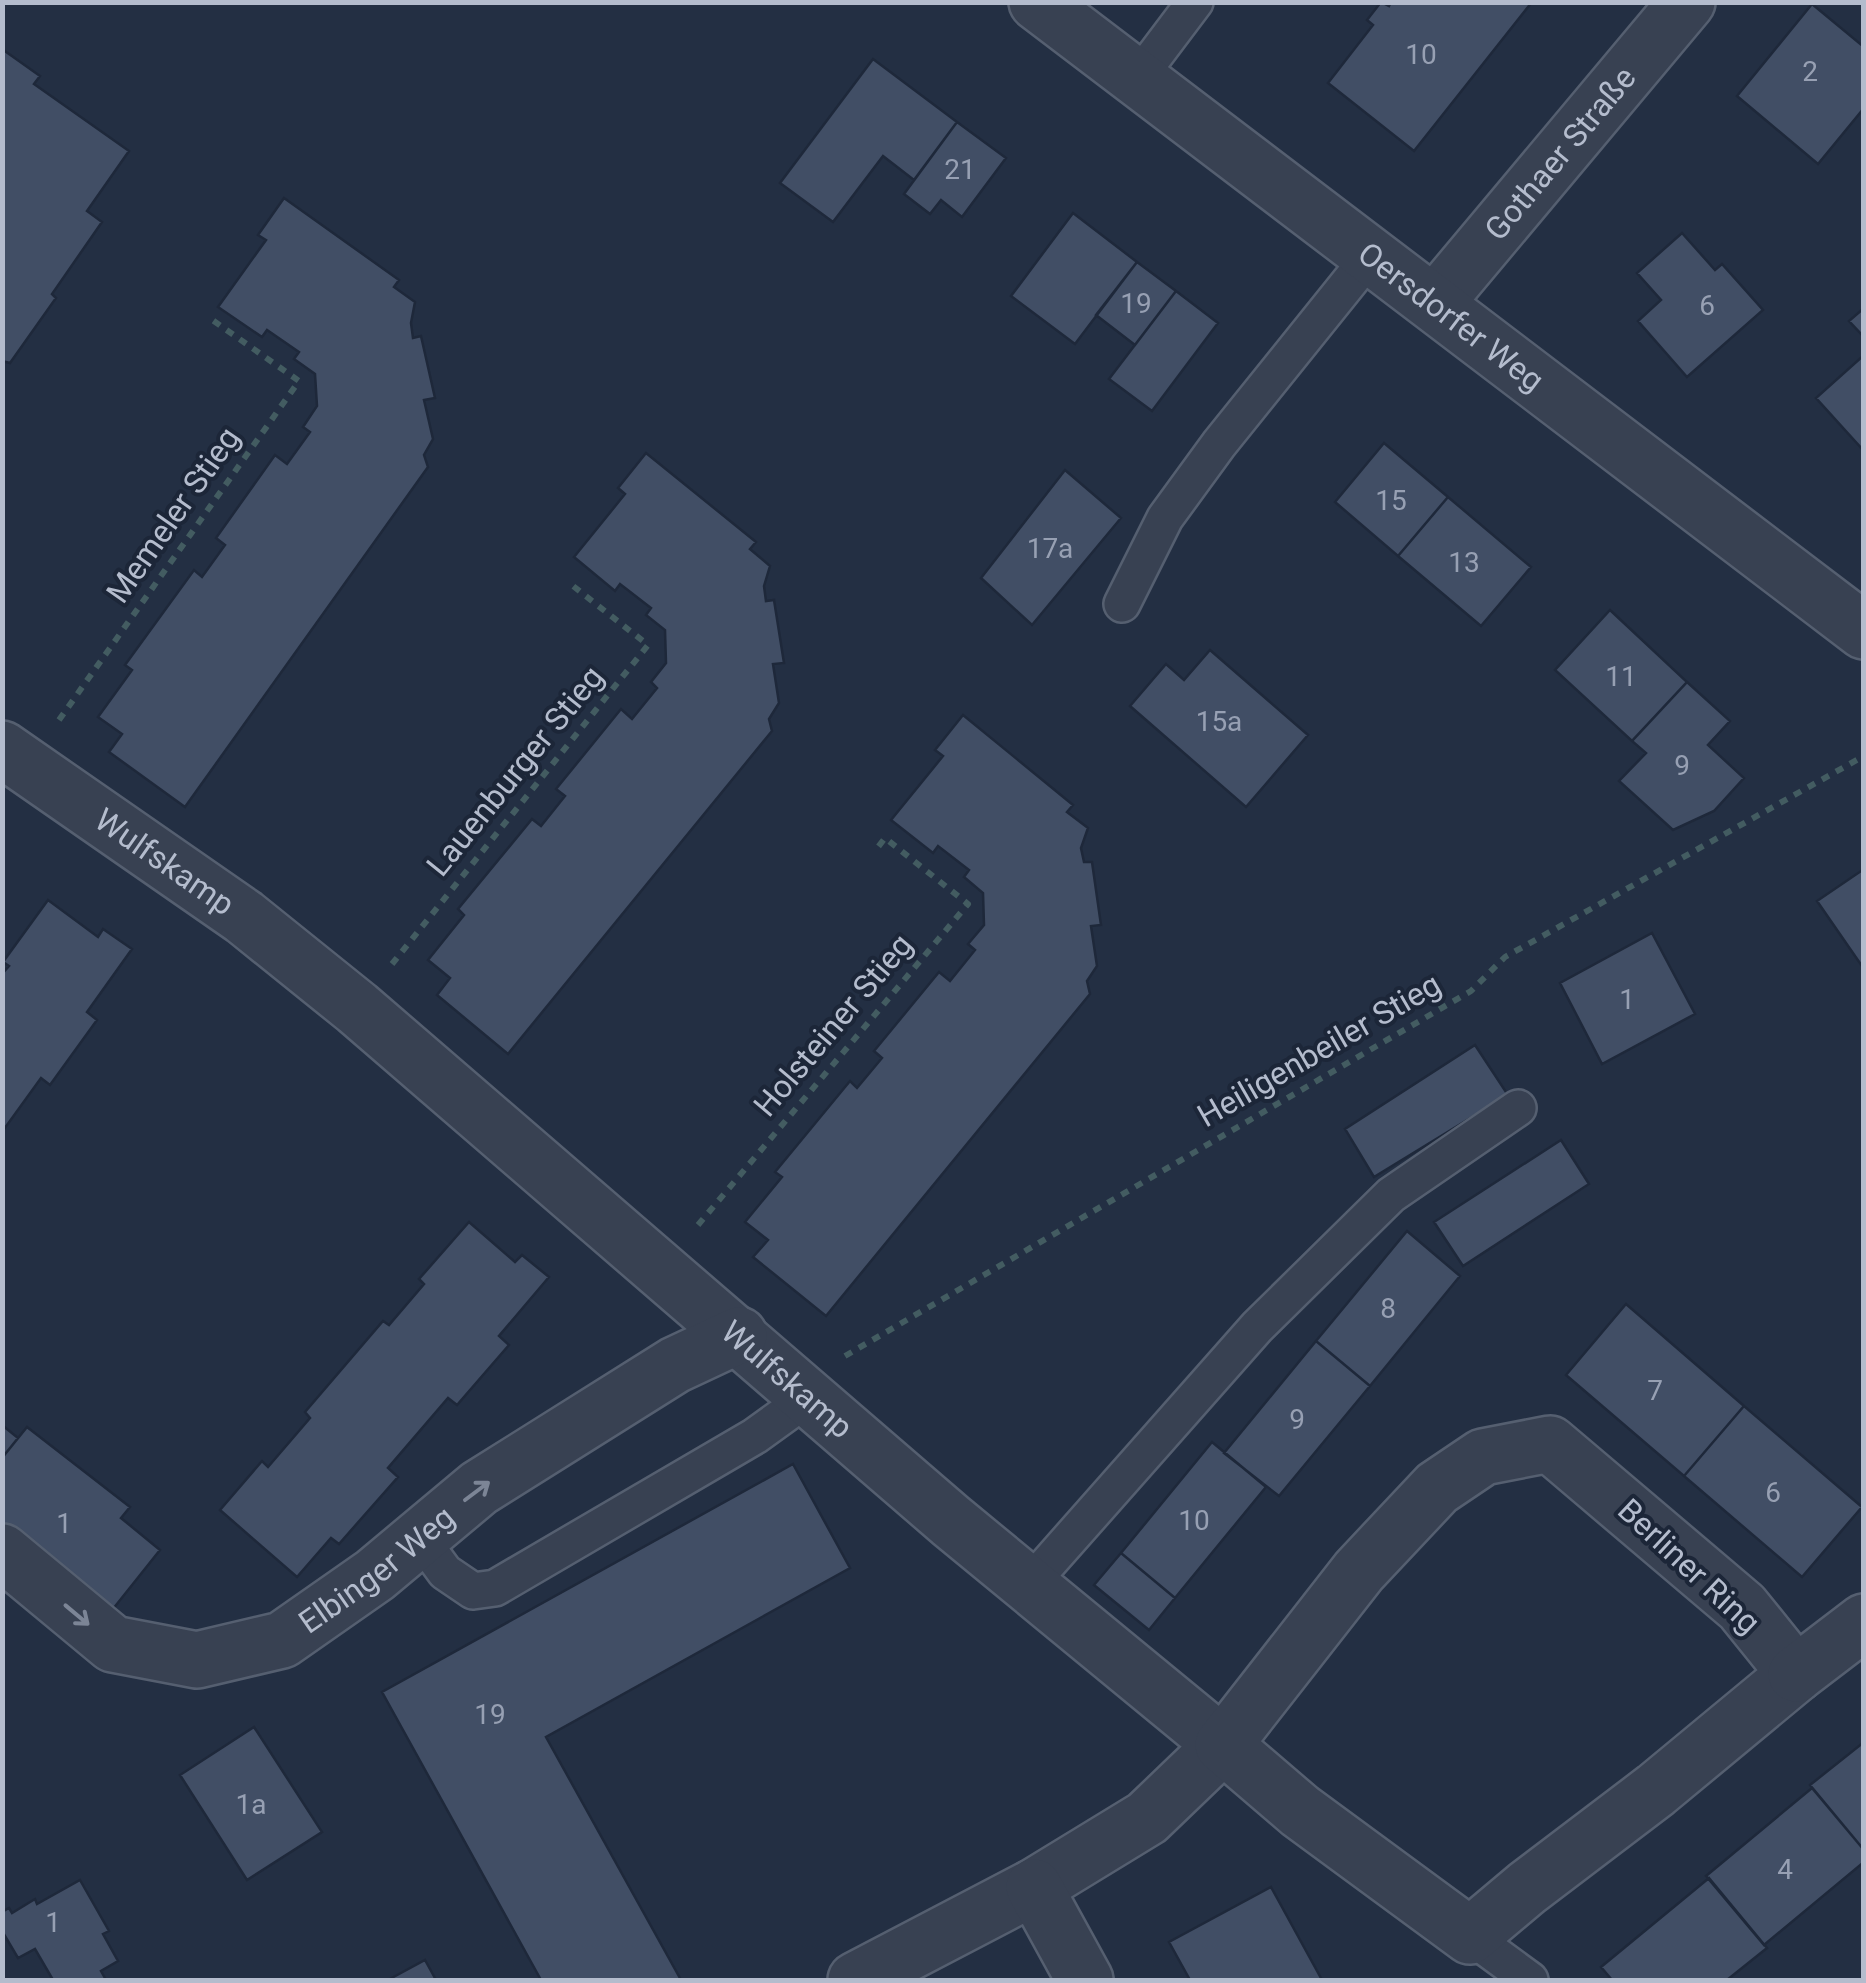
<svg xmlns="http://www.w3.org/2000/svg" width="1866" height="1983" font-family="Roboto,sans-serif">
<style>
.building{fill:#414e65;stroke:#1e283a;stroke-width:2.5}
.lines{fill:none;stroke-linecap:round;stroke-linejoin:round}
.service-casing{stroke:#555f70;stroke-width:40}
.minor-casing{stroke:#555f70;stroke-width:60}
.tertiary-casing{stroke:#555f70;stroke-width:60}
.path{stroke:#435c61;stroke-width:6;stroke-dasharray:8 8;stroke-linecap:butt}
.service{stroke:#384152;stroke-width:35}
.minor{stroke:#384152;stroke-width:55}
.tertiary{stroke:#384152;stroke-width:55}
.oneway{stroke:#7c8596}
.labels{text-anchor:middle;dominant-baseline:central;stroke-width:8;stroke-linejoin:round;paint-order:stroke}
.number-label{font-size:28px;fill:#97a0b3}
.street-label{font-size:32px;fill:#b4bccd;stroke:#1c2638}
</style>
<rect width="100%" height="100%" fill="#232f43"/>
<!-- building -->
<path class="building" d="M 1381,2 L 1389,6 L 1391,2 L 1532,2 L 1414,151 L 1328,83 L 1373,25 L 1367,20 Z
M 1812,4 L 1864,47 L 1864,108 L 1818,164 L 1737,96 Z
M 2,49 L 40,76 L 34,84 L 129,151 L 87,211 L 102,222 L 52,294 L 56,298 L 10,363 L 2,361 Z
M 873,59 L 957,122 L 914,180 L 883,156 L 833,222 L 780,183 Z
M 957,122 L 1006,158 L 962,217 L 941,200 L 930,214 L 904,194 Z
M 284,198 L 399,280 L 394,287 L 415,302 L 411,323 L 413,338 L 421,336 L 435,398 L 424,400 L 433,439 L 424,455 L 428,467 L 185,807 L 109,752 L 122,734 L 98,717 L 132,670 L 125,665 L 194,570 L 202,577 L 225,545 L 216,538 L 275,455 L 287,464 L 310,432 L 303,427 L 317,406 L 315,374 L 294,359 L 299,352 L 267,330 L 262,337 L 218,307 L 266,240 L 258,235 Z
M 1073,213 L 1137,262 L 1075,344 L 1011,296 Z
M 1682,233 L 1715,270 L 1722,264 L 1763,310 L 1687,377 L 1638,321 L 1661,300 L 1637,273 Z
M 1137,262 L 1176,291 L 1135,345 L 1096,315 Z
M 1176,291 L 1218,323 L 1152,411 L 1109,379 Z
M 1864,308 L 1864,337 L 1849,321 Z
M 1864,355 L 1864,451 L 1816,398 Z
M 1384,443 L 1448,497 L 1398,556 L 1335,502 Z
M 646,453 L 756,542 L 750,549 L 770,566 L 764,586 L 766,601 L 774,600 L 784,663 L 773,664 L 779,703 L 769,719 L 772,731 L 508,1054 L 437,995 L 450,978 L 428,960 L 464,915 L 458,909 L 532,819 L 541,826 L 565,796 L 556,789 L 621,709 L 632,719 L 657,688 L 651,682 L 666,663 L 665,630 L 646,615 L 651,608 L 620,584 L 615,591 L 574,557 L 625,494 L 618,488 Z
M 1065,470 L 1121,518 L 1032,625 L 981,578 Z
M 1448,497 L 1531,567 L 1481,626 L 1398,556 Z
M 1610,610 L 1687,682 L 1632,741 L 1555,670 Z
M 1210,650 L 1308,735 L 1246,807 L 1130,706 L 1166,664 L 1184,680 Z
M 1687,682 L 1730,721 L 1708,745 L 1744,778 L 1714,811 L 1673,830 L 1619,781 L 1646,753 L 1632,741 Z
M 963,715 L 1073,805 L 1067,812 L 1088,828 L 1081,848 L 1084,862 L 1092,862 L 1101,925 L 1091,926 L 1097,966 L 1087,981 L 1090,994 L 826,1316 L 753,1257 L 768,1240 L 745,1222 L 782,1177 L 775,1172 L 850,1081 L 857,1088 L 882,1058 L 874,1051 L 939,972 L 950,981 L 975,950 L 968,944 L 984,925 L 983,893 L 964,877 L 969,870 L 938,846 L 933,853 L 891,820 L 943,756 L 935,750 Z
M 1864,869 L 1864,969 L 1817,901 Z
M 48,900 L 98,937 L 103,929 L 132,949 L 87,1012 L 97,1020 L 50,1085 L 41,1078 L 2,1132 L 2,974 L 9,966 L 3,962 Z
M 1652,933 L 1695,1014 L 1602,1064 L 1560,983 Z
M 1475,1045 L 1508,1095 L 1374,1177 L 1345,1129 Z
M 1561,1140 L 1589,1184 L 1463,1266 L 1434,1222 Z
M 469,1222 L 515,1262 L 522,1255 L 549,1277 L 499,1336 L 509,1345 L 457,1405 L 448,1398 L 388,1468 L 398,1477 L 339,1544 L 331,1538 L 297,1577 L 220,1510 L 262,1461 L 268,1467 L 310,1418 L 305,1412 L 383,1321 L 389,1325 L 424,1284 L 419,1279 Z
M 1407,1231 L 1460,1276 L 1370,1386 L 1316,1341 Z
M 1626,1304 L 1744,1406 L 1684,1476 L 1566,1375 Z
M 1316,1341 L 1370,1386 L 1279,1496 L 1224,1453 Z
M 1744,1406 L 1862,1507 L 1802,1577 L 1684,1476 Z
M 2,1425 L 18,1438 L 2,1458 Z
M 27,1427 L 130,1507 L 121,1518 L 160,1550 L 101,1624 L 2,1527 L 2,1458 Z
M 1212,1442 L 1266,1487 L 1175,1598 L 1121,1553 Z
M 793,1464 L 850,1568 L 546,1737 L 681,1980 L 541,1980 L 382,1692 Z
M 1121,1553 L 1175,1598 L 1149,1630 L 1094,1585 Z
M 254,1727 L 322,1832 L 247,1880 L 180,1775 Z
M 1864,1742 L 1864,1850 L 1810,1785 Z
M 1812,1788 L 1864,1850 L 1864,1862 L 1764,1945 L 1706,1876 Z
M 1709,1878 L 1767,1948 L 1727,1980 L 1612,1980 L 1601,1967 Z
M 80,1880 L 109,1931 L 103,1934 L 118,1961 L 101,1971 L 106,1980 L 53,1980 L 35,1949 L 18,1958 L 2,1931 L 2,1912 L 9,1908 L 12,1913 L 35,1899 L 37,1904 Z
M 1271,1887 L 1322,1980 L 1190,1980 L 1169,1942 Z
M 425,1960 L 436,1980 L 388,1980 Z"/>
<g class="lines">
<defs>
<path id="service" d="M 1137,79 L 1195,2
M 1122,604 L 1165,518 L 1219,444 L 1371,255
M 420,1538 L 445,1572 L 473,1591 L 495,1588 L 755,1436 L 809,1397
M 1028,1586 L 1257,1327 L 1391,1195 L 1518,1108
M 1470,1936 L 1530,1980"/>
<g id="minor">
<path id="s1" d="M 1435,303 L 1687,2"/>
<path id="s2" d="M 2,749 L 244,917 L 357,1008 L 951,1521 L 1223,1745 L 1147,1818 L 1034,1887 L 856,1980"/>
<path d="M 1550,1444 L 1742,1607 L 1796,1674 L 1656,1790 L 1527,1888 L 1470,1936 L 1300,1811 L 1223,1745 L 1359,1571 L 1437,1488 L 1483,1457 Z"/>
<path id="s3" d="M 2,1552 L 113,1644 L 197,1660 L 282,1640 L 375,1575 L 479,1488 L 675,1365 L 739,1335"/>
<path d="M 1796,1674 L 1864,1622"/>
<path d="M 1034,1887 L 1085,1980"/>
</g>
<g id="tertiary">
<path id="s4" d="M 1037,2 L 1864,631"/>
</g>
</defs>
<!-- service casing -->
<use href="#service" class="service-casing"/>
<!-- minor casing -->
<use href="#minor" class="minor-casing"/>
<!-- tertiary casing -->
<use href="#tertiary" class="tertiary-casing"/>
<!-- path -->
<path class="path" d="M 59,720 L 299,381 L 211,319
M 392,964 L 648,645 L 568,582
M 698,1225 L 968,904 L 885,838 L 878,847
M 845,1356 L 1471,991 L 1505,957 L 1864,756"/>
<!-- service -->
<use href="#service" class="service"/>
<!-- minor -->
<use href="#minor" class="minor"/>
<!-- tertiary -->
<use href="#tertiary" class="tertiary"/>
</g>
<!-- one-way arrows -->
<defs><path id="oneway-shaft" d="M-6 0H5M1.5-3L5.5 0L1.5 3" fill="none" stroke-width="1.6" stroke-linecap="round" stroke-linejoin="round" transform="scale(2.5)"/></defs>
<g class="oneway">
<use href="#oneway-shaft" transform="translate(477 1491) rotate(-37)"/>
<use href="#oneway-shaft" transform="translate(77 1615) rotate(40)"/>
</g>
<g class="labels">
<!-- number labels -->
<g class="number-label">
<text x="1421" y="54">10</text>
<text x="1810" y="71">2</text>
<text x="960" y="169">21</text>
<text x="1136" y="303">19</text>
<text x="1707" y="305">6</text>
<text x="1391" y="500">15</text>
<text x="1050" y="548">17a</text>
<text x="1464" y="562">13</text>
<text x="1621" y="676">11</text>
<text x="1219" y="721">15a</text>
<text x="1682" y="765">9</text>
<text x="1627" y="999">1</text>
<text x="1388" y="1308">8</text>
<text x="1655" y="1390">7</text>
<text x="1297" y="1419">9</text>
<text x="1773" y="1492">6</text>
<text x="1194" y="1520">10</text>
<text x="64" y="1523">1</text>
<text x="490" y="1714">19</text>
<text x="251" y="1804">1a</text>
<text x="1785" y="1869">4</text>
<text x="53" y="1922">1</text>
</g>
<!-- street labels -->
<g class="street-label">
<text stroke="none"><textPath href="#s1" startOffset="195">Gothaer Straße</textPath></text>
<text stroke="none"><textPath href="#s4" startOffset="520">Oersdorfer Weg</textPath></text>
<text transform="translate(173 515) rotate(-55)">Memeler Stieg</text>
<text transform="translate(515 771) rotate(-51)">Lauenburger Stieg</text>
<text stroke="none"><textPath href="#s2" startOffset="198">Wulfskamp</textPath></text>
<text transform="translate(833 1025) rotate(-50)">Holsteiner Stieg</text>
<text transform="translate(1319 1050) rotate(-30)">Heiligenbeiler Stieg</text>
<text stroke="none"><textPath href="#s2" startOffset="1008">Wulfskamp</textPath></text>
<text transform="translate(1689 1566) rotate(43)">Berliner Ring</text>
<text stroke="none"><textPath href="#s3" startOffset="435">Elbinger Weg</textPath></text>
</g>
</g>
<!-- border -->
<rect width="1866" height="1983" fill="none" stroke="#b4bccd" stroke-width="10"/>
</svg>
